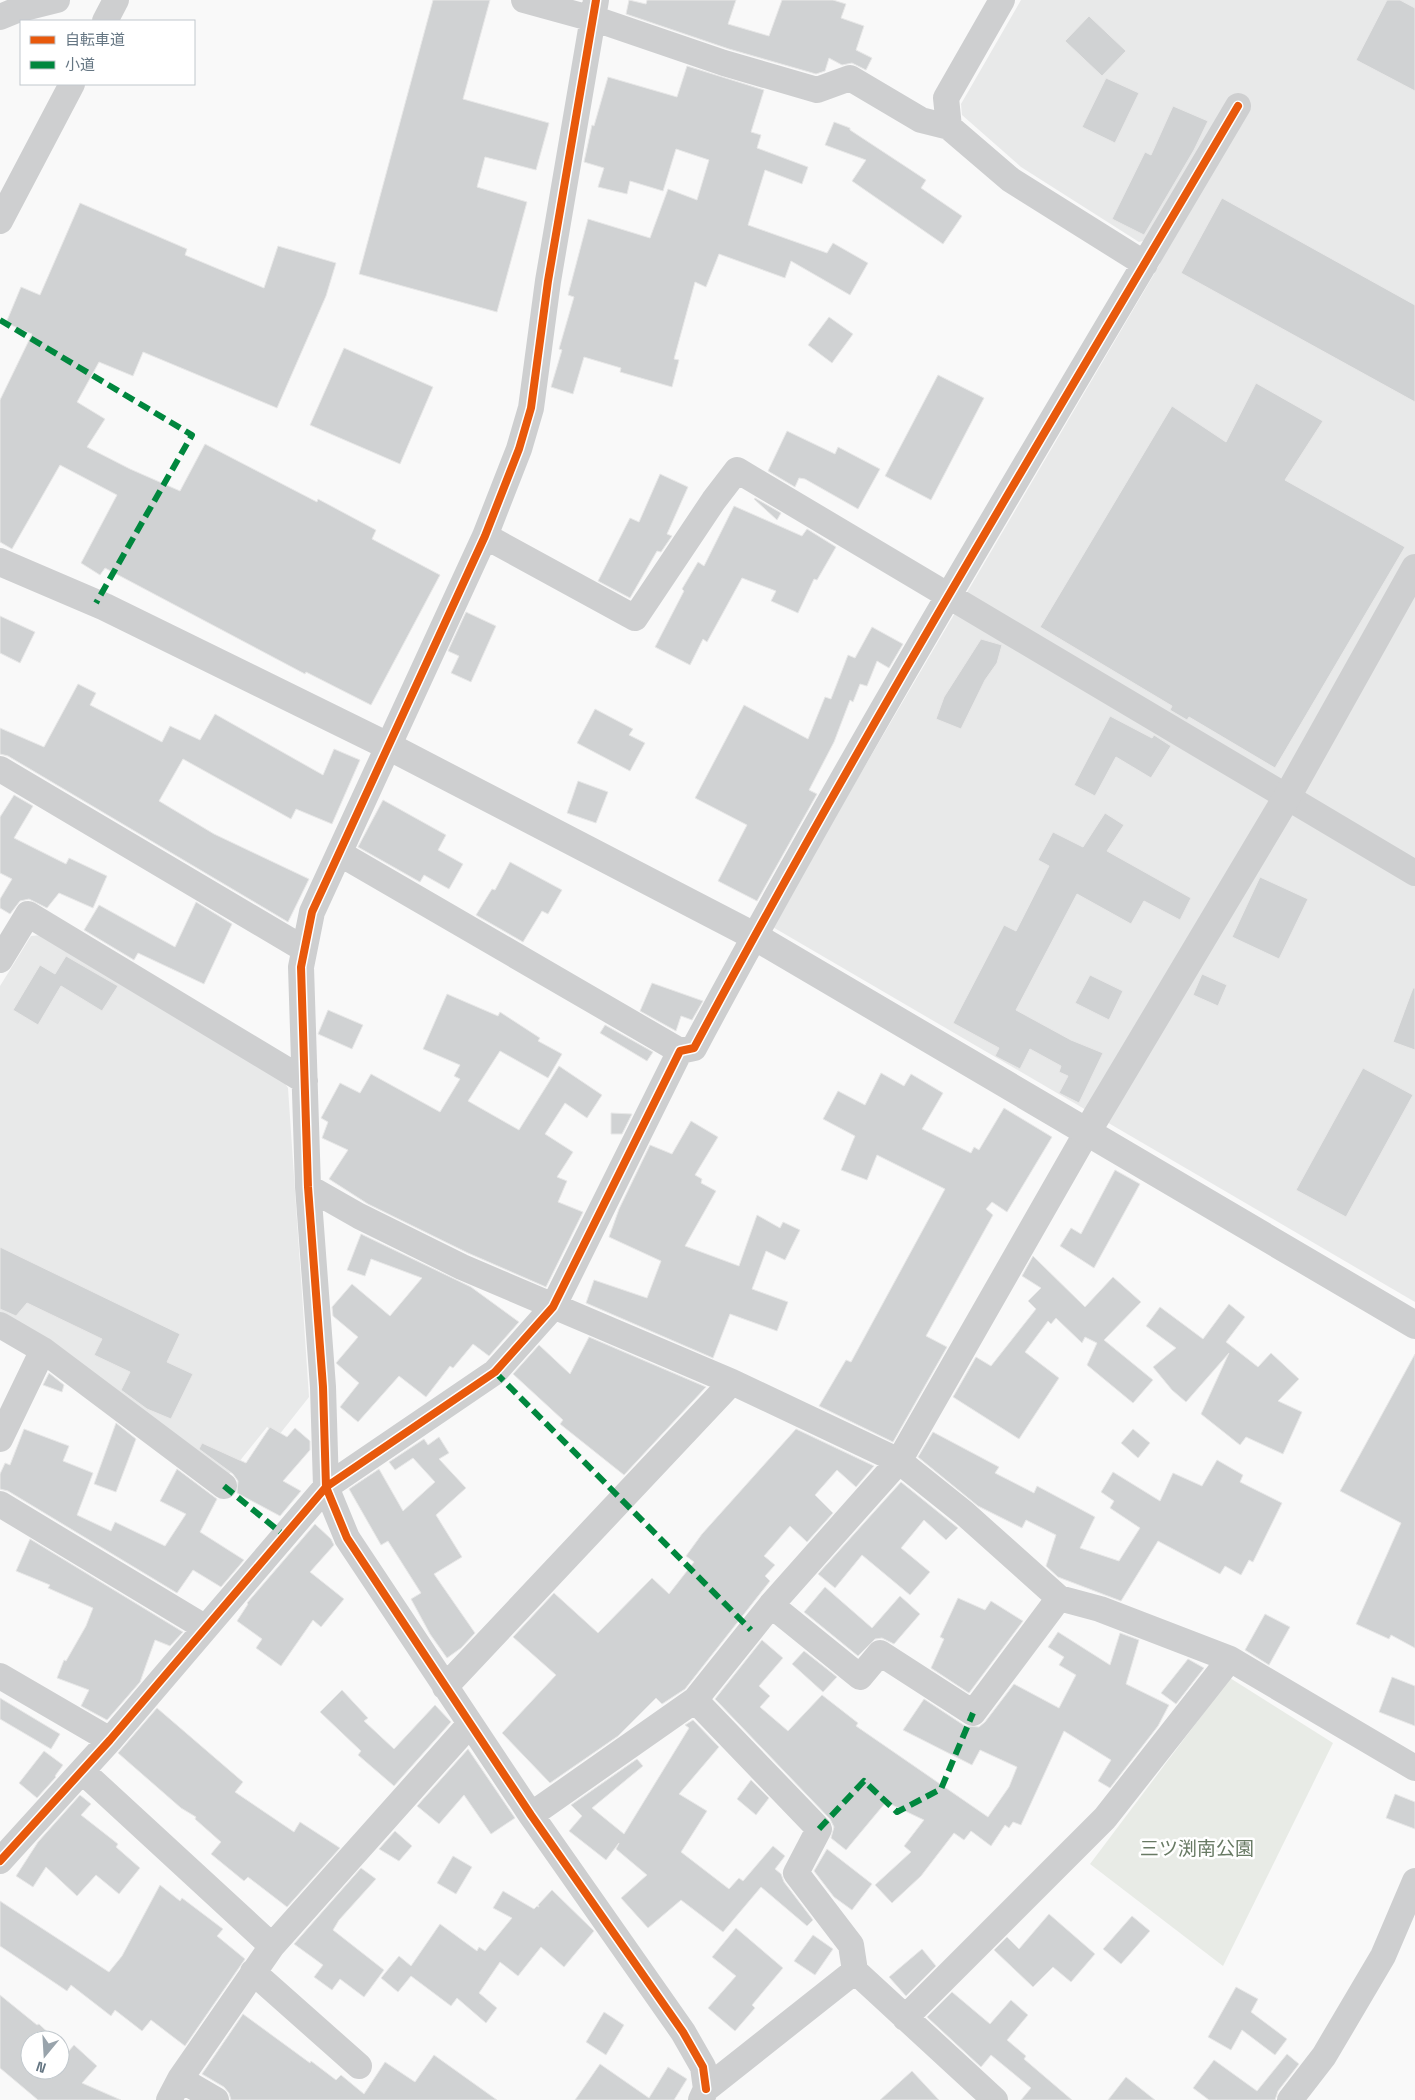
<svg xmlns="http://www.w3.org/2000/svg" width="1415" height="2100" font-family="'Space Grotesk','Noto Sans JP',sans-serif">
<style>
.built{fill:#e8e9e9}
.green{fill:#e8ebe6}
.building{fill:#d0d2d3;stroke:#e8e8e8}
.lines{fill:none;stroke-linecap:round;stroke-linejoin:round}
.minor{stroke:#cecfd0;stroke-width:26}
.tertiary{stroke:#cecfd0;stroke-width:28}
.quiet{stroke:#00873e;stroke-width:6;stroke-dasharray:12 6;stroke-linecap:butt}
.cycleway-casing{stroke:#fff;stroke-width:11}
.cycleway{stroke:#e8590c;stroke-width:8}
.labels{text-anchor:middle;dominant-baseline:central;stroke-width:5;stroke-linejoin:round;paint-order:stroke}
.park-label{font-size:19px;fill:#687a64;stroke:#fff}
</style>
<rect width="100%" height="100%" fill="#f9f9f9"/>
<!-- built -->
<path class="built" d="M 1021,0 L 1415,0 L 1415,1302 L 771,926 L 1160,264 L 1150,239 L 1139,242 L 1021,167 L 962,115 L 961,104 Z
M 42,935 L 283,1080 L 288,1088 L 309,1397 L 279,1435 L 267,1427 L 226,1478 L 0,1320 L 0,986 L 31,936 Z"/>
<!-- green -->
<path class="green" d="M 1230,1678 L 1333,1743 L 1223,1966 L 1090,1864 Z"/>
<!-- building -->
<path class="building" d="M 433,0 L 490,0 L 463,99 L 549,123 L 536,170 L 485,157 L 477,187 L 527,202 L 497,312 L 359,274 Z
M 629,0 L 646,4 L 647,0 L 736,0 L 728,24 L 769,36 L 782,0 L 833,0 L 846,4 L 841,18 L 864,26 L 856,50 L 872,58 L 866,70 L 852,63 L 842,65 L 829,58 L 825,71 L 816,74 L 729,49 L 626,14 Z
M 1387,0 L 1400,0 L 1415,8 L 1415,91 L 1356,60 Z
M 1089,16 L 1126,51 L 1102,76 L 1065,41 Z
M 687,66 L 764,90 L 751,132 L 761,135 L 757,148 L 808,167 L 802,184 L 765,170 L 748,225 L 827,253 L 833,243 L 868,263 L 850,295 L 791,261 L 785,278 L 719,254 L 706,287 L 695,282 L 674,359 L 679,360 L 672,387 L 620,372 L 621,368 L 584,357 L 573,394 L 551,387 L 562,350 L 559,349 L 574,297 L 568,295 L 588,219 L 650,238 L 668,189 L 697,200 L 709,160 L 676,149 L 663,191 L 630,181 L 627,194 L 598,187 L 604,168 L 584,162 L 592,125 L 594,126 L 608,77 L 677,97 Z
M 1106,78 L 1139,93 L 1115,143 L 1082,127 Z
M 1173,106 L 1208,121 L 1194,150 L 1144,235 L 1112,219 L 1145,152 L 1151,155 Z
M 834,122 L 850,128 L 850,130 L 926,180 L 921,188 L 962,216 L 943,244 L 852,181 L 866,160 L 825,145 Z
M 1222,198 L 1415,305 L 1415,402 L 1181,273 Z
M 80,203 L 187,249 L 185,255 L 264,288 L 278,246 L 336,263 L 326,296 L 277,408 L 143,352 L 133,376 L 99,362 L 77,402 L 105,419 L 87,447 L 130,469 L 180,491 L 205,444 L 317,502 L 318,499 L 376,530 L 372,539 L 440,575 L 371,705 L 306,672 L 305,674 L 105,568 L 100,575 L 81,563 L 117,495 L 60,465 L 12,549 L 0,542 L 0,400 L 32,334 L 6,323 L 21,287 L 40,295 Z
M 829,317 L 853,334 L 832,363 L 808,345 Z
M 344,348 L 433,387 L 400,464 L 310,425 Z
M 938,375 L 984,398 L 931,500 L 885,476 Z
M 1256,383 L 1323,421 L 1285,480 L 1405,547 L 1275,768 L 1189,717 L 1187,720 L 1170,710 L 1172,706 L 1040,627 L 1172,406 L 1226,442 Z
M 787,431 L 835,454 L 838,447 L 880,469 L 858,509 L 805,479 L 799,478 L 795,487 L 768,471 Z
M 660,474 L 688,487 L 667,534 L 672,536 L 661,552 L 657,551 L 630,598 L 598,581 L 630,518 L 639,522 Z
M 755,498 L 781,513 L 777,520 L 754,499 Z
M 734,506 L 802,536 L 807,529 L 836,547 L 817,580 L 814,579 L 798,613 L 771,601 L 776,591 L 742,578 L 707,642 L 703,639 L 690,665 L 655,647 L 684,591 L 682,589 L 698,562 L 704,566 Z
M 466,612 L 496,626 L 471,682 L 451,673 L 459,656 L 448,651 Z
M 0,616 L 35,632 L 20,663 L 0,653 Z
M 872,627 L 903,644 L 889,668 L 877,661 L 867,686 L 860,684 L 853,702 L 850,700 L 834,742 L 809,790 L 817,794 L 757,901 L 718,881 L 747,825 L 695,798 L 744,705 L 808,739 L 825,697 L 831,699 L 848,655 L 855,658 Z
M 981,639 L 1002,645 L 997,663 L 985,680 L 961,729 L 936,719 L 944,697 Z
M 78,684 L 96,693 L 90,705 L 162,742 L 170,726 L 200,740 L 215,714 L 323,775 L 334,749 L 360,760 L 332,824 L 296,809 L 291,819 L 183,759 L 159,801 L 214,834 L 309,879 L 288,922 L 8,756 L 0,754 L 0,728 L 44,747 Z
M 595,709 L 633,729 L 629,735 L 645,743 L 630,771 L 577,743 Z
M 1110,716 L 1152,738 L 1154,735 L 1171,746 L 1151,778 L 1116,757 L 1095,796 L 1074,785 Z
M 578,781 L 608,792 L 596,823 L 567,813 Z
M 14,795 L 33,806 L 14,838 L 66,864 L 69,858 L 107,876 L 93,908 L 59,893 L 47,908 L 29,899 L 20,901 L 10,914 L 0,908 L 0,899 L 12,879 L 0,873 L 0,817 Z
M 383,800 L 446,835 L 438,850 L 463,864 L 449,889 L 424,875 L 420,882 L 358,847 Z
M 1105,813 L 1124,825 L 1107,851 L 1191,898 L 1180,920 L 1144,901 L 1131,924 L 1077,894 L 1016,1010 L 1071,1040 L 1103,1053 L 1079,1103 L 1059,1093 L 1068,1076 L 1059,1072 L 1061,1066 L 1030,1049 L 1020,1069 L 995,1056 L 999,1048 L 953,1023 L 1004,925 L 1016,931 L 1049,866 L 1038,860 L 1053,832 L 1083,847 Z
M 510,862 L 562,890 L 548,914 L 542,911 L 523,942 L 476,915 L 492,889 L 495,890 Z
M 1260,877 L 1308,899 L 1279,959 L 1232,937 Z
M 196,902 L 232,924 L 204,984 L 138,953 L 134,960 L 84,930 L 99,905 L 175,947 Z
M 66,956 L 118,986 L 102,1011 L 61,986 L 38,1025 L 13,1010 L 40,965 L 55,974 Z
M 1202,974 L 1227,985 L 1218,1006 L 1193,995 Z
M 1090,975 L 1123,991 L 1109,1020 L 1075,1003 Z
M 652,983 L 703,1001 L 692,1020 L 681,1016 L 676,1031 L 640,1011 Z
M 1413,988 L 1415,988 L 1415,1050 L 1393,1042 Z
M 447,994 L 498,1016 L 500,1012 L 540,1038 L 538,1041 L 562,1054 L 548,1078 L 500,1051 L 468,1101 L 519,1130 L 559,1066 L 602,1095 L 587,1118 L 565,1103 L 545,1134 L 573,1152 L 557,1177 L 567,1181 L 558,1202 L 583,1212 L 546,1287 L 468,1253 L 368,1204 L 329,1179 L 348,1150 L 322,1138 L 328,1122 L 321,1118 L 340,1083 L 360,1093 L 371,1074 L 440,1112 L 460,1079 L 454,1076 L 460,1065 L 423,1049 Z
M 328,1010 L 363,1025 L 352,1049 L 318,1034 Z
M 605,1025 L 653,1052 L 647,1061 L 600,1033 Z
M 1363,1068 L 1413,1095 L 1346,1217 L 1296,1190 Z
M 881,1073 L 904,1086 L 911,1074 L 943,1093 L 922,1129 L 971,1153 L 974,1147 L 979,1150 L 1004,1108 L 1052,1137 L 1007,1212 L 992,1202 L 986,1209 L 993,1215 L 926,1336 L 947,1347 L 893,1442 L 819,1406 L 846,1360 L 851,1362 L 945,1189 L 877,1155 L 867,1180 L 841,1170 L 855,1136 L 823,1119 L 838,1091 L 865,1105 Z
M 611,1113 L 632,1114 L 622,1134 L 611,1134 Z
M 691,1121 L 718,1137 L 695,1175 L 702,1179 L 701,1183 L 716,1191 L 685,1246 L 739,1266 L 757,1215 L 780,1228 L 783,1222 L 800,1230 L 785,1260 L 766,1251 L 752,1289 L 788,1302 L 777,1331 L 730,1314 L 713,1358 L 586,1303 L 594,1280 L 647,1298 L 661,1261 L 609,1237 L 619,1209 L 650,1145 L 672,1154 Z
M 1115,1170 L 1140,1184 L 1094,1268 L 1060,1246 L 1071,1228 L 1081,1234 Z
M 361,1234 L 471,1287 L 519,1322 L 489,1356 L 473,1344 L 453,1368 L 450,1366 L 426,1397 L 399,1376 L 358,1422 L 340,1407 L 359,1383 L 336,1363 L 358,1337 L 333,1316 L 332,1307 L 352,1284 L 390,1316 L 422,1278 L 371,1259 L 365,1276 L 347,1270 Z
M 0,1247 L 180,1334 L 167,1362 L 193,1374 L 171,1419 L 147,1409 L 121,1390 L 130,1372 L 94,1355 L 102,1339 L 27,1303 L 16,1316 L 0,1309 Z
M 1033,1256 L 1085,1307 L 1113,1277 L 1141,1302 L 1104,1340 L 1153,1380 L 1133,1403 L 1087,1365 L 1097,1343 L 1085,1337 L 1082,1343 L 1056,1318 L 1051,1324 L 1048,1321 L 1025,1352 L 1059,1378 L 1019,1439 L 953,1397 L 976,1357 L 991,1366 L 1036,1309 L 1028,1301 L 1041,1288 L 1022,1276 Z
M 1229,1304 L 1245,1317 L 1226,1342 L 1258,1367 L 1271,1353 L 1299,1379 L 1278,1401 L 1302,1412 L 1283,1454 L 1246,1437 L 1240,1445 L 1201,1414 L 1229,1353 L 1186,1402 L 1172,1390 L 1153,1367 L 1176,1348 L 1146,1326 L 1160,1307 L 1203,1339 Z
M 589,1337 L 706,1387 L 624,1475 L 560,1424 L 563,1420 L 513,1374 L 539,1345 L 570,1374 Z
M 1415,1354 L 1415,1648 L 1391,1635 L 1389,1639 L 1356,1624 L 1401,1523 L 1340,1491 Z
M 49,1373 L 64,1385 L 62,1392 L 43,1385 Z
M 116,1423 L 136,1439 L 116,1492 L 94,1484 Z
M 270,1427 L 287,1437 L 295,1428 L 310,1441 L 310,1450 L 283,1481 L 301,1491 L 280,1516 L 237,1493 L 238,1481 L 233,1474 L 199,1449 L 202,1443 L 246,1463 Z
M 24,1429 L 69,1446 L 63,1461 L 93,1473 L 77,1515 L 111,1531 L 115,1522 L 165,1546 L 186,1514 L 160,1501 L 177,1469 L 217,1499 L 200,1532 L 244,1560 L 221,1587 L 193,1570 L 177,1593 L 8,1491 L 0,1489 L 0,1474 L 5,1463 L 10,1465 Z
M 796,1429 L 874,1466 L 856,1487 L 837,1470 L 815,1495 L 833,1513 L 807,1542 L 790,1526 L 764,1556 L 775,1565 L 765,1576 L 770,1581 L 685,1689 L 662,1704 L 656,1698 L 618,1736 L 550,1783 L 502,1733 L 556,1675 L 513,1637 L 554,1593 L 598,1633 L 652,1578 L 669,1594 L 694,1562 L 686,1556 L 702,1534 Z
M 1133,1429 L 1150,1443 L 1138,1458 L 1121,1443 Z
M 933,1432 L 999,1467 L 995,1473 L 1034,1493 L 1037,1486 L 1095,1517 L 1080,1548 L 1119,1561 L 1140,1528 L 1110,1508 L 1114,1501 L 1101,1492 L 1113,1472 L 1160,1501 L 1173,1473 L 1202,1486 L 1217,1460 L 1243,1475 L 1240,1482 L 1282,1503 L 1253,1562 L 1249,1560 L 1241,1575 L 1225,1566 L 1220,1574 L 1158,1541 L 1121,1601 L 1058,1577 L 1046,1566 L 1056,1535 L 1026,1520 L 1022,1528 L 978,1506 L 918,1457 Z
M 439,1437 L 449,1453 L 439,1459 L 466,1488 L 436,1515 L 462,1557 L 434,1574 L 475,1633 L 461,1648 L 447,1658 L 430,1634 L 411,1599 L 421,1593 L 388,1541 L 381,1545 L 349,1489 L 379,1469 L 403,1511 L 435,1482 L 413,1458 L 395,1470 L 389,1462 L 424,1439 L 428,1445 Z
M 901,1482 L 958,1528 L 946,1540 L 924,1520 L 901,1548 L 930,1572 L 910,1595 L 862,1555 L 835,1588 L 818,1574 Z
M 315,1524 L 331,1539 L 334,1545 L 310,1572 L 344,1599 L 321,1627 L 313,1620 L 281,1666 L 256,1648 L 262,1639 L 237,1621 L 248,1604 L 247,1603 Z
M 30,1539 L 183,1632 L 170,1646 L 155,1640 L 140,1682 L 107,1720 L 81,1706 L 89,1690 L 57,1678 L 64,1660 L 66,1661 L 86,1626 L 93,1608 L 48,1588 L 50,1585 L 16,1571 Z
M 825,1587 L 872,1628 L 900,1596 L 920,1614 L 894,1644 L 882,1638 L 875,1639 L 858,1656 L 804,1612 Z
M 958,1598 L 985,1610 L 991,1601 L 1023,1621 L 969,1693 L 931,1668 L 944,1639 L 940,1637 Z
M 1265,1614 L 1290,1627 L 1269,1665 L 1245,1650 Z
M 1058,1632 L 1110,1665 L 1120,1633 L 1139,1640 L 1126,1684 L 1169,1705 L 1158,1726 L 1110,1788 L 1098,1781 L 1111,1760 L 1064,1731 L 1021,1825 L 1013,1822 L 1009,1828 L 1005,1825 L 991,1846 L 971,1831 L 964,1840 L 954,1833 L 921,1876 L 892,1903 L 875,1885 L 911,1852 L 904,1846 L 924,1820 L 886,1802 L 846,1850 L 831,1838 L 834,1827 L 830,1819 L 715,1699 L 762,1640 L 783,1658 L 759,1686 L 770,1696 L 760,1707 L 788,1731 L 822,1695 L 858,1723 L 856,1726 L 988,1817 L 1009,1787 L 1017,1767 L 980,1750 L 972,1765 L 903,1730 L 924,1699 L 965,1726 L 979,1727 L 985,1722 L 1014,1684 L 1059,1708 L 1076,1675 L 1059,1665 L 1064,1657 L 1048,1647 Z
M 804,1651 L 837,1677 L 823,1692 L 792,1664 Z
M 1188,1659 L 1204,1668 L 1176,1704 L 1161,1693 Z
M 1392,1677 L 1415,1686 L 1415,1726 L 1379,1712 Z
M 342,1690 L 368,1718 L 364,1721 L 394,1749 L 435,1705 L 451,1722 L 394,1786 L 358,1755 L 361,1751 L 320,1712 Z
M 0,1698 L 60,1734 L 51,1749 L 0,1719 Z
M 157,1708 L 243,1782 L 235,1792 L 294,1832 L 300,1822 L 340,1848 L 287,1907 L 248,1877 L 244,1881 L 211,1854 L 221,1842 L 195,1819 L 196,1817 L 181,1808 L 118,1753 Z
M 693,1720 L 719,1747 L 679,1794 L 707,1811 L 681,1852 L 729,1889 L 739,1878 L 743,1881 L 773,1846 L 785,1856 L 775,1869 L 781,1874 L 784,1882 L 813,1920 L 807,1926 L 761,1887 L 723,1932 L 681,1900 L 648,1928 L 621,1898 L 647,1875 L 616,1849 L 619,1843 L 606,1860 L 569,1831 L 582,1816 L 571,1805 L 637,1759 L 643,1766 L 592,1808 L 624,1834 L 689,1728 L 685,1725 Z
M 468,1749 L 515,1818 L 491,1834 L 464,1795 L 439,1824 L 417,1806 Z
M 44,1751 L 63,1765 L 55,1776 L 56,1777 L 37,1798 L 19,1783 Z
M 751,1780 L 769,1798 L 756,1815 L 737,1799 Z
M 1395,1794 L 1415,1802 L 1415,1829 L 1386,1818 Z
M 80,1795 L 91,1804 L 81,1815 L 118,1844 L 116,1847 L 140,1868 L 119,1894 L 96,1875 L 77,1896 L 46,1867 L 33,1887 L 16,1876 L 38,1842 Z
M 395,1831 L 412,1846 L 399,1861 L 379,1849 Z
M 827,1849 L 872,1884 L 852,1910 L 834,1897 L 814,1871 Z
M 453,1856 L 472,1867 L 456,1894 L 437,1883 Z
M 361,1868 L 376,1879 L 339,1920 L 333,1930 L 384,1970 L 364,1997 L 340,1979 L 332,1990 L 314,1977 L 323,1965 L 294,1944 Z
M 160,1885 L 180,1901 L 182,1898 L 223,1929 L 217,1936 L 245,1959 L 185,2046 L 151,2020 L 142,2031 L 115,2010 L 111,2016 L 71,1985 L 67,1991 L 0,1946 L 0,1901 L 109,1972 L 122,1956 Z
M 552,1890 L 594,1931 L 564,1967 L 541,1947 L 518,1976 L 500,1962 L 479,1993 L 497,2008 L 486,2023 L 457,1998 L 451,2006 L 411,1976 L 398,1992 L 381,1978 L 399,1956 L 411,1966 L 440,1924 L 477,1951 L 479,1947 L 485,1951 L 512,1918 L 493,1908 L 503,1891 L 534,1909 L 537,1906 L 539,1907 L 538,1905 Z
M 1049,1914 L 1095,1954 L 1071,1982 L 1053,1967 L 1033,1987 L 994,1950 L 1007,1937 L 1019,1949 Z
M 1132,1916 L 1150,1931 L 1121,1964 L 1103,1949 Z
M 736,1928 L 783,1968 L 752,2005 L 755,2008 L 735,2031 L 708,2008 L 736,1976 L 712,1957 Z
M 813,1935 L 833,1949 L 815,1975 L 794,1961 Z
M 922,1949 L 936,1966 L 906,1996 L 889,1977 Z
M 1236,1987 L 1258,1999 L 1251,2012 L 1287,2039 L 1275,2055 L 1242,2030 L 1231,2050 L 1208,2037 Z
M 952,1992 L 990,2024 L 1011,2000 L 1028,2015 L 1007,2040 L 1026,2056 L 1024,2059 L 1072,2100 L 1021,2100 L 1031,2088 L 991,2055 L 981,2067 L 927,2017 Z
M 0,1995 L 37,2025 L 39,2024 L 56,2040 L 30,2040 L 30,2070 L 60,2070 L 60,2044 L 68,2052 L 74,2045 L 97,2066 L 82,2083 L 121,2100 L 38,2100 L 0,2068 Z
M 604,2012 L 624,2025 L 606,2055 L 586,2042 Z
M 243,2014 L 310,2063 L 311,2061 L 336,2080 L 341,2075 L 364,2094 L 385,2062 L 415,2082 L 434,2055 L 497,2100 L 231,2100 L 229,2093 L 224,2087 L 202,2074 Z
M 1287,2054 L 1299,2064 L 1278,2091 L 1275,2100 L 1209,2100 L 1193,2088 L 1214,2060 L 1257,2091 Z
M 600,2064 L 649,2098 L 668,2067 L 687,2079 L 674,2100 L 575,2100 Z
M 912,2071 L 939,2100 L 880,2100 Z
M 1126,2077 L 1155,2100 L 1108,2100 Z"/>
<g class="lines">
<!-- minor -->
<path class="minor" d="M 524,0 L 604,22 L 724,63 L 817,90 L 850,78 L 921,120 L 949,127 L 1011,180 L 1145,264
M 596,0 L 548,281 L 531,408 L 519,449 L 485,536 L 312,912 L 301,967 L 308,1187 L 323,1387 L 326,1487 L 347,1538 L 531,1815 L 683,2032 L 703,2067 L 706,2089
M 0,17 L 17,10 L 57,0
M 105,21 L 116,0
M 949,127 L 946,98 L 1002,0
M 0,221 L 72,84
M 485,536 L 635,618 L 714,500 L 737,470 L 1415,873
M 0,769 L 304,949
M 339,853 L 680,1051
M 0,960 L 28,914 L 305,1081
M 308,1187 L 359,1216 L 462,1267 L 732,1382 L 899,1461 L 964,1513 L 1059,1598 L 1100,1609 L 1230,1659 L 1415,1768
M 0,1325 L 43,1350
M 0,1439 L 43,1350 L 224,1486
M 0,1504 L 204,1627
M 771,1605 L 860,1677 L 880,1653 L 973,1713 L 1059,1598
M 0,1676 L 110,1740
M 445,1687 L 732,1382
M 695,1700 L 819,1829 L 796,1873 L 851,1945 L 855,1971 L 995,2100
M 82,1771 L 272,1946
M 531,1815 L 695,1700 L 771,1605 L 899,1461 L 1087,1132
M 0,1861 L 110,1740 L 326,1487 L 495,1372 L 553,1307 L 680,1051 L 694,1048 C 865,728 1054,418 1238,106
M 253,1972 L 359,2066
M 905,2018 L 1105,1818 L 1230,1659
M 180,2079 L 216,2100
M 169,2100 L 180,2079 L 272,1946 L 470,1724
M 701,2100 L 706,2089 L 855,1971
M 1290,2100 L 1324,2056 L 1383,1956 L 1415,1881"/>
<!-- tertiary -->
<path class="tertiary" d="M 0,562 L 105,607 L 388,746 L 754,936 L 1415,1325
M 1087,1132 L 1287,797 L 1415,568"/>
<!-- quiet -->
<path class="quiet" d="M 0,320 L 192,435 L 96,603
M 495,1372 L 751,1630
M 224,1486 L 285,1536
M 819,1829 L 864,1781 L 897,1812 L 941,1789 L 973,1713"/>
<defs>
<path id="cycleway" d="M 596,0 L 548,281 L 531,408 L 519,449 L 485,536 L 312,912 L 301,967 L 308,1187 L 323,1387 L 326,1487 L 347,1538 L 531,1815 L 683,2032 L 703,2067 L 706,2089
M 0,1861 L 110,1740 L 326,1487 L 495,1372 L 553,1307 L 680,1051 L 694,1048 C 865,728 1054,418 1238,106"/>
</defs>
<!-- cycleway casing -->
<use href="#cycleway" class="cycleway-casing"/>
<!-- cycleway -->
<use href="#cycleway" class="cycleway"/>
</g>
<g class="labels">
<!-- park labels -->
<g class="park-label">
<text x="1197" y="1848">三ツ渕南公園</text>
</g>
</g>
<!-- legend -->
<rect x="20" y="20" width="175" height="65" fill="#ffffff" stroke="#c1c8cd"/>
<rect x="30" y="36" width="25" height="8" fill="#e8590c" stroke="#c1c8cd"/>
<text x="65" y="45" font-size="15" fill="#657683">自転車道</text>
<rect x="30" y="61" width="25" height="8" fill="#00873e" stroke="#c1c8cd"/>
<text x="65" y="70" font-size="15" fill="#657683">小道</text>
<!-- north arrow -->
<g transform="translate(45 2055) rotate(198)"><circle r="24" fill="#ffffff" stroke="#c1c8cd"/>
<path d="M0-4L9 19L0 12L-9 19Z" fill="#99a4ac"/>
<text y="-8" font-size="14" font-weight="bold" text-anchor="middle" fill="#657683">N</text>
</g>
</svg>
